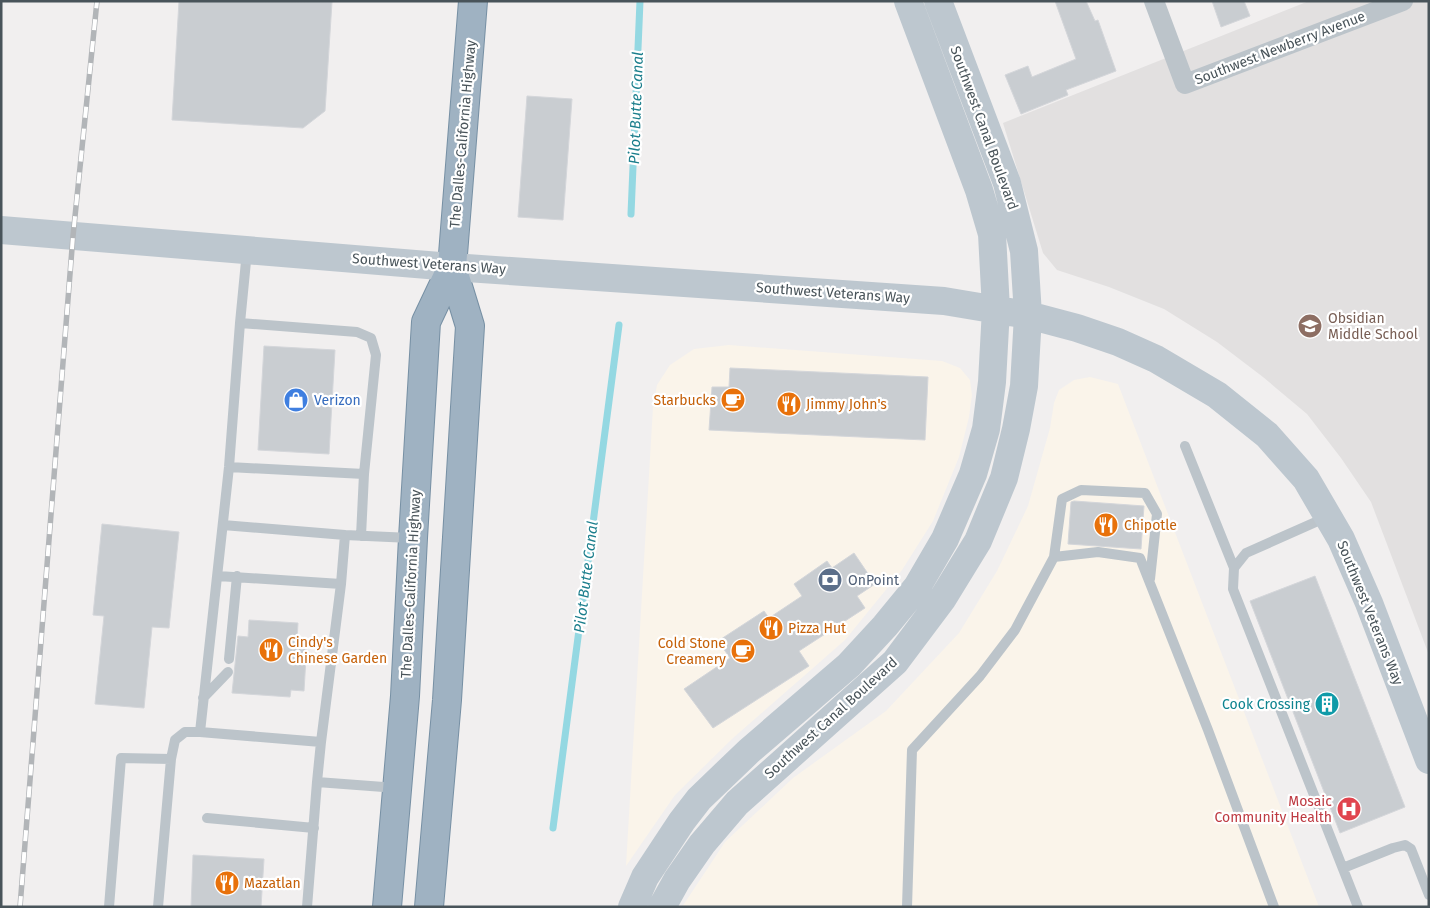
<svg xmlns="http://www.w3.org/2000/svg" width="1430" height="908" font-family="'Fira Sans',sans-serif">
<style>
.commercial{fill:#faf4ea}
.education{fill:#e2e0e0}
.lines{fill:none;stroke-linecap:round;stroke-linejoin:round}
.stream{stroke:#94d8e2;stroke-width:7}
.building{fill:#c9cdd1;stroke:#d4d6da}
.trunk-casing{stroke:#7790a4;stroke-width:30}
.service{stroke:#bcc4ca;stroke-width:10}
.minor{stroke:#bcc4ca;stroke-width:20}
.secondary{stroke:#bdc7cf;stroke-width:28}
.trunk{stroke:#9fb2c2;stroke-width:28}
.rail-casing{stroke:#b2b5b8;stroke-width:5.5}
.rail{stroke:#fff;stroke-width:4;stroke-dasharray:11;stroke-linecap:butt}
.labels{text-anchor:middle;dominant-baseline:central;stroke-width:4.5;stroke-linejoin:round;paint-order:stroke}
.street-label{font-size:14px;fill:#49545a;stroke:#fff}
.education-label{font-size:14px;fill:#785e54;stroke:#fff;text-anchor:start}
.shop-label{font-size:14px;fill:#366cbe;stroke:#fff;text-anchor:start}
.food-label{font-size:14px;fill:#c56008;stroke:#fff;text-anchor:start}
.service-label{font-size:14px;fill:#4e5e75;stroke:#fff;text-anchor:start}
.culture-label{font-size:14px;fill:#0d838f;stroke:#fff;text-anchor:end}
.health-label{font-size:14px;fill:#be3a42;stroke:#fff;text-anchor:end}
.water-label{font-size:15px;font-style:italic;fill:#1b7e8c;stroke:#fff}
</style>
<rect width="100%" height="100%" fill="#f1efef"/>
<!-- commercial -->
<path class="commercial" d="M 729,345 L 942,361 L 960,368 L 970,380 L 972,395 L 969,417 L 959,457 L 933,521 L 902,570 L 845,640 L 733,738 L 675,795 L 626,866 L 653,407 L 657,385 L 670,365 L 694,349 Z
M 1090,377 L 1118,384 L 1319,907 L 682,907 L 725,842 L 793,778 L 886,711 L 959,633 L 997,571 L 1028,506 L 1050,428 L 1054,403 L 1059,390 L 1074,380 Z"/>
<!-- education -->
<path class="education" d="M 1309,1 L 1429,1 L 1429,655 L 1371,502 L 1341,458 L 1307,414 L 1263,377 L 1217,342 L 1164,309 L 1109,287 L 1057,270 L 1043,253 L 1003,123 Z"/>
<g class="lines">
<!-- stream -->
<path class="stream" d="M 631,214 L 640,1
M 553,828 L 619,325"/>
</g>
<!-- building -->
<path class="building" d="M 179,1 L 332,2 L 325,111 L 303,128 L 172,120 Z
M 1055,1 L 1086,1 L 1095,21 L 1098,20 L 1116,71 L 1066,90 L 1068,95 L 1021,114 L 1005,75 L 1028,66 L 1032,77 L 1076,59 Z
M 1212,1 L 1244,1 L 1250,16 L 1221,27 Z
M 527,96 L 572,99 L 563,220 L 518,217 Z
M 264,346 L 335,350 L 329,454 L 258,450 Z
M 730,368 L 928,377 L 925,440 L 709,430 L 712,387 L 729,387 Z
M 1074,501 L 1144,506 L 1141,549 L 1068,544 L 1071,502 Z
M 102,524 L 179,532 L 169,628 L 152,627 L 144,708 L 95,704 L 104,616 L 93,615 Z
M 854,553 L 875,584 L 857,596 L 865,608 L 799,651 L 809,666 L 713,728 L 684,689 L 730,658 L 718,641 L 764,611 L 769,618 L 802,596 L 794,584 L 827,561 L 832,568 Z
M 1315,576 L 1405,807 L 1340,833 L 1250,601 Z
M 249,620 L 298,623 L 297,640 L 307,641 L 304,691 L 291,690 L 290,697 L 232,693 L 238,636 L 248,637 Z
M 193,855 L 264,859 L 261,907 L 191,907 Z"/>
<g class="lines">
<defs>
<path id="trunk" d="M 387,907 L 405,696 L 413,538 L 426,322 L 452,267
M 429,907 L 447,700 L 470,326 L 452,267 L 473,1"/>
</defs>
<!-- trunk casing -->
<use href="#trunk" class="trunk-casing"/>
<!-- service -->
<path class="service" d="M 247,251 L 240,323 L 229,467 L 200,732 L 321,742 L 317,782 L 397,788
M 240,323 L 357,332 L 371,338 L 376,355 L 364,474 L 361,536
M 1185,446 L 1234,568
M 229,467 L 364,474
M 1327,517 L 1246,553 L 1234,568 L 1233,589 L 1358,907
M 223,525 L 345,535 L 411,538
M 1054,557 L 1062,499 L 1081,490 L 1145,493 L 1157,514 L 1150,579
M 218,576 L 341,584
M 229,659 L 237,576
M 203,698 L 228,672
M 321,742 L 341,584 L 345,535
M 207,818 L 314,828
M 1343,868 L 1393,848 L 1405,845 L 1411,849 L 1429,895
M 109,907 L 121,758 L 171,759
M 158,907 L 171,759 L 175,740 L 185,732 L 200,732
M 307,907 L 317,782
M 907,907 L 912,750 L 980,676 L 1015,630 L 1054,557 L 1098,552 L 1140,558 L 1208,730 L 1274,907"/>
<!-- minor -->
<path class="minor" d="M 1154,1 L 1185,84 L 1403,1"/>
<!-- secondary -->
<path class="secondary" d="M 1,230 L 452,267 L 944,301 L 1028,315 L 1077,328 L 1118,342 L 1156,359 L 1217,395 L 1267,435 L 1306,479 L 1341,539 L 1369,603 L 1429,760
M 632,907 L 645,877 L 682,821 L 699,799 L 749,751 L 849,665 L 885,626 L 917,587 L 945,539 L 973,474 L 986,429 L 992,382 L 996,309 L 992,234 L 979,190 L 908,1
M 662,907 L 677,880 L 702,844 L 737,803 L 895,662 L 943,598 L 978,541 L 1004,478 L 1016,429 L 1024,386 L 1028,315 L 1024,251 L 1007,183 L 938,1"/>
<!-- trunk -->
<use href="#trunk" class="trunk"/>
<defs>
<path id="rail" d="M 20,907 L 73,236 L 97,1"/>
</defs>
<!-- rail casing -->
<use href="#rail" class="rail-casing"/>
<!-- rail -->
<use href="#rail" class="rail"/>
</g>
<!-- icons -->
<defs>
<symbol id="school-disc" viewBox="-11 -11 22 22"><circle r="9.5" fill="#8d6e63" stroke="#fff"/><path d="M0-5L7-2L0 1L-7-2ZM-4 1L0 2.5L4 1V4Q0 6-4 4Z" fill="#fff"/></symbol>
<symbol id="shop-disc" viewBox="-11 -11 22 22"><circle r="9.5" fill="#3f7fe0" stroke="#fff"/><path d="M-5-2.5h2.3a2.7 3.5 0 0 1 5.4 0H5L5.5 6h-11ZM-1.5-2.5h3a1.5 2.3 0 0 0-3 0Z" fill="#fff"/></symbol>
<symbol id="cafe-disc" viewBox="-11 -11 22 22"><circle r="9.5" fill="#e8710a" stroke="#fff"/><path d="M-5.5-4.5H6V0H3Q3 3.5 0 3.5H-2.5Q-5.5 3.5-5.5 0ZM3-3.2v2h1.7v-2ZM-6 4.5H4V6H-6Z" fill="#fff"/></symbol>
<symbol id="restaurant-disc" viewBox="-11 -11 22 22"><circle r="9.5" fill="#e8710a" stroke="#fff"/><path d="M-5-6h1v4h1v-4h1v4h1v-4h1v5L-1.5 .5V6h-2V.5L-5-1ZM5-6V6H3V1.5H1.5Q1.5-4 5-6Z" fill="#fff"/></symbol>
<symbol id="bank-disc" viewBox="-11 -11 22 22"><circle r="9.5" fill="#5c6f8a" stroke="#fff"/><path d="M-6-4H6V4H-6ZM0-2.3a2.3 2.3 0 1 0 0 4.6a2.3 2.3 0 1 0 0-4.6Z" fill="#fff"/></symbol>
<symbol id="building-disc" viewBox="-11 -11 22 22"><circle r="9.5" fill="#0f9aa8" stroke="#fff"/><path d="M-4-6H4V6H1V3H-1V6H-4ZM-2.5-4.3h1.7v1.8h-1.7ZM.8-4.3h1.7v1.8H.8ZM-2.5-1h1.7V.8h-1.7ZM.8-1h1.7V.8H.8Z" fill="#fff"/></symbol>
<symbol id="hospital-disc" viewBox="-11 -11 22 22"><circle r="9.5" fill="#e0444e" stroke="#fff"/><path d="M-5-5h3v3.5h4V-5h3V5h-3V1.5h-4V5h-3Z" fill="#fff"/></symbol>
</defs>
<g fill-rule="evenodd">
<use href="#school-disc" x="1296" y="312" width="28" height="28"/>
<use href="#shop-disc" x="282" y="386" width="28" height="28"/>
<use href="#cafe-disc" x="719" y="386" width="28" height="28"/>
<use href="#restaurant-disc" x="775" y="390" width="28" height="28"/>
<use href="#restaurant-disc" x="1092" y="511" width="28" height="28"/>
<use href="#bank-disc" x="816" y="566" width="28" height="28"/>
<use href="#restaurant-disc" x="757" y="614" width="28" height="28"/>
<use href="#restaurant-disc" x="257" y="636" width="28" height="28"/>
<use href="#cafe-disc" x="729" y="637" width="28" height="28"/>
<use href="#building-disc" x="1313" y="690" width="28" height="28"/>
<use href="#hospital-disc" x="1335" y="795" width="28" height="28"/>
<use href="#restaurant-disc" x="213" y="869" width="28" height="28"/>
</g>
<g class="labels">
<!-- street labels -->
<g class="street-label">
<text transform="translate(1280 48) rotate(-21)">Southwest Newberry Avenue</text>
<text transform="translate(984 128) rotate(70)">Southwest Canal Boulevard</text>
<text transform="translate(463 134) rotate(-85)">The Dalles-California Highway</text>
<text transform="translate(429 264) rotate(4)">Southwest Veterans Way</text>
<text transform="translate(833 293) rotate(4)">Southwest Veterans Way</text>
<text transform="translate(411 584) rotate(-87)">The Dalles-California Highway</text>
<text transform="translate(1370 613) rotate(68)">Southwest Veterans Way</text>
<text transform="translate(831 718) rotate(-42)">Southwest Canal Boulevard</text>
</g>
<!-- education labels -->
<g class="education-label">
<text x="1328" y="318">Obsidian<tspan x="1328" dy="16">Middle School</tspan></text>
</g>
<!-- shop labels -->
<g class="shop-label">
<text x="314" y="400">Verizon</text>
</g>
<!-- food labels -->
<g class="food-label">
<text x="716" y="400" text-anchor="end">Starbucks</text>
<text x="806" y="404">Jimmy John's</text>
<text x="1124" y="525">Chipotle</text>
<text x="788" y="628">Pizza Hut</text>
<text x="288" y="642">Cindy's<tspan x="288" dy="16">Chinese Garden</tspan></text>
<text x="726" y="643" text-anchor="end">Cold Stone<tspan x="726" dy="16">Creamery</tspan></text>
<text x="244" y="883">Mazatlan</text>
</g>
<!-- service labels -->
<g class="service-label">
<text x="848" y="580">OnPoint</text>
</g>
<!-- culture labels -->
<g class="culture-label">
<text x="1310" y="704">Cook Crossing</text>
</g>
<!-- health labels -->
<g class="health-label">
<text x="1332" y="801">Mosaic<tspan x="1332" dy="16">Community Health</tspan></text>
</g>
<!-- water labels -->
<g class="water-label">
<text transform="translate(636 108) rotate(-88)">Pilot Butte Canal</text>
<text transform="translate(586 577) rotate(-83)">Pilot Butte Canal</text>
</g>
</g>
<!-- border -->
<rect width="1430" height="908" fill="none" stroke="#49545a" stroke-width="5"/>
</svg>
